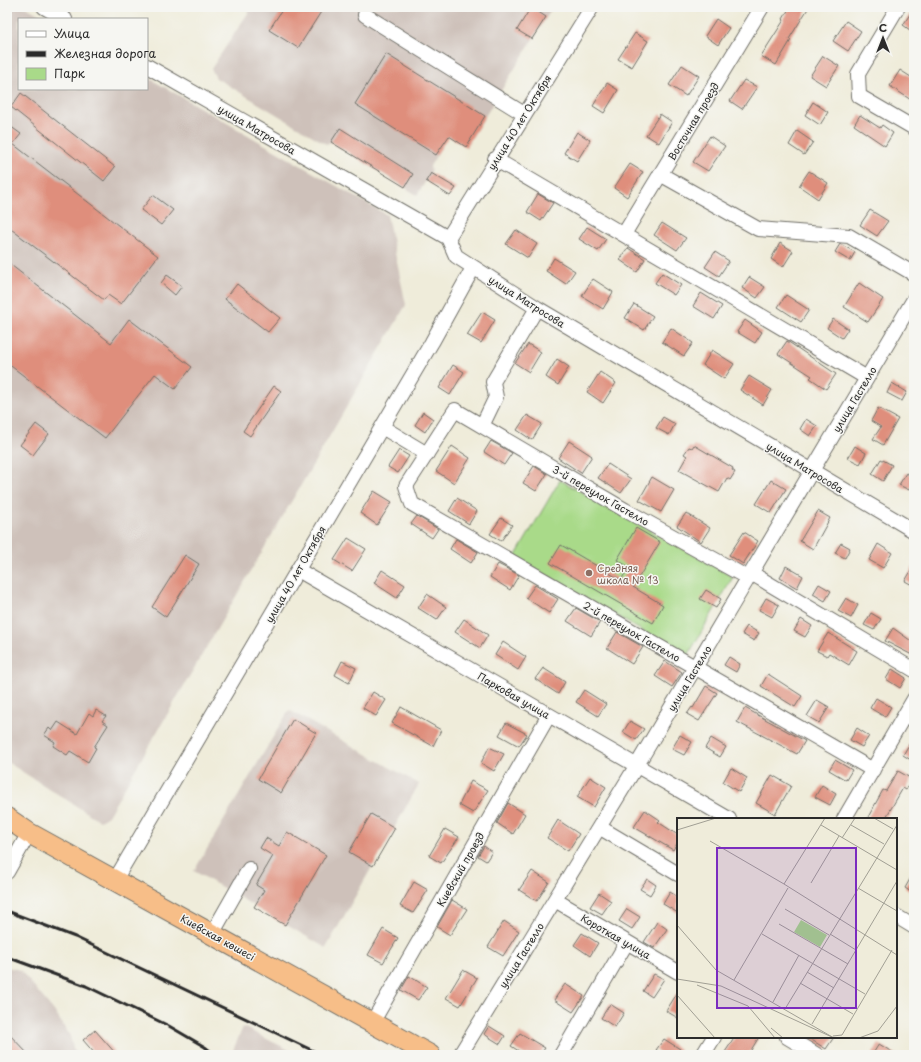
<svg xmlns="http://www.w3.org/2000/svg" width="921" height="1062" font-family="'Playpen Sans',sans-serif">
<style>
.industrial{fill:#cec1ba}
.green{fill:#a9da89;stroke:#6a825a}
.building{fill:#df8e7c}
.lines{fill:none;stroke-linecap:round;stroke-linejoin:round}
.minor-casing{stroke:#706f68;stroke-width:16}
.highway-casing{stroke:#706f68;stroke-width:22}
.minor{stroke:#fff;stroke-width:14}
.highway{stroke:#f7be88;stroke-width:20}
.rail{stroke:#2b2b2b;stroke-width:3}
.education-dot{fill:#8d6e63;stroke:#f6f6f2;stroke-width:1.5}
.labels{text-anchor:middle;dominant-baseline:central;stroke-width:3;stroke-linejoin:round;paint-order:stroke}
.street-label{font-size:10px;fill:#2b2b2b;stroke:#f6f6f2}
.education-label{font-size:10px;fill:#785e54;stroke:#f6f6f2;text-anchor:start}
.inset-road{fill:none;stroke:#a19f94;stroke-width:1}
.view{fill:#7b2cbf;fill-opacity:0.15;stroke:#7b2cbf;stroke-width:2}
.inset-edge{fill:none;stroke:#2b2b2b;stroke-width:2}
</style>
<rect width="100%" height="100%" fill="#f6f6f2"/>
<filter id="ink" filterUnits="userSpaceOnUse"><feTurbulence type="fractalNoise" baseFrequency=".025" numOctaves="2"/><feDisplacementMap in="SourceGraphic" scale="8" xChannelSelector="R" yChannelSelector="G"/><feConvolveMatrix kernelMatrix="1 2 1 2 8 2 1 2 1" color-interpolation-filters="sRGB"/></filter>
<filter id="wash" filterUnits="userSpaceOnUse"><feTurbulence type="fractalNoise" baseFrequency=".012" numOctaves="4" result="noise"/><feDisplacementMap in="SourceGraphic" scale="16" xChannelSelector="R" yChannelSelector="G"/><feGaussianBlur stdDeviation="0.9" result="paint"/><feColorMatrix in="noise" values="0 0 0 0 0 0 0 0 0 0 0 0 0 0 0 0 0 1.4 0 .05"/><feComposite in="paint" operator="in"/></filter>
<g filter="url(#wash)">
<rect width="100%" height="100%" fill="#efecda"/>
<!-- industrial -->
<path class="industrial" d="M 7,7 L 26,7 L 47,19 L 19,19 L 19,89 L 147,89 L 147,77 L 387,215 L 406,305 L 108,816 L 100,821 L 7,762 Z
M 252,7 L 553,7 L 466,147 L 448,136 L 430,166 L 431,173 L 417,195 L 331,142 L 326,144 L 216,78 L 211,69 Z
M 289,710 L 419,784 L 326,948 L 194,871 Z
M 7,967 L 20,970 L 54,1011 L 70,1036 L 73,1048 L 79,1055 L 7,1055 Z
M 243,1027 L 299,1055 L 231,1055 Z"/>
<!-- green -->
<path class="green" d="M 560,480 L 733,577 L 687,657 L 515,557 Z"/>
<g id="blocks">
<!-- building -->
<path class="building" d="M 284,7 L 324,7 L 298,48 L 269,30 Z
M 531,7 L 546,17 L 532,39 L 517,30 Z
M 790,7 L 809,7 L 789,39 L 791,40 L 776,65 L 761,56 L 784,20 L 783,19 Z
M 914,8 L 914,33 L 903,25 Z
M 716,19 L 729,28 L 718,45 L 705,36 Z
M 846,21 L 861,31 L 848,51 L 833,41 Z
M 635,33 L 648,41 L 632,67 L 618,59 Z
M 386,54 L 485,116 L 466,147 L 449,136 L 436,155 L 355,104 Z
M 823,56 L 839,66 L 826,86 L 810,76 Z
M 682,65 L 699,76 L 686,96 L 669,85 Z
M 900,70 L 914,79 L 914,102 L 890,86 Z
M 744,80 L 757,87 L 742,109 L 730,101 Z
M 607,83 L 618,90 L 604,113 L 593,106 Z
M 21,93 L 115,167 L 104,181 L 11,107 Z
M 813,102 L 828,112 L 820,125 L 805,115 Z
M 660,114 L 672,122 L 659,143 L 646,135 Z
M 860,115 L 880,128 L 882,125 L 893,133 L 885,146 L 854,125 Z
M 10,126 L 21,134 L 13,144 L 158,256 L 121,304 L 108,295 L 104,300 L 7,226 L 7,130 Z
M 340,128 L 413,174 L 405,187 L 331,142 Z
M 797,131 L 813,142 L 804,155 L 789,145 Z
M 577,132 L 590,140 L 577,161 L 564,153 Z
M 710,136 L 725,146 L 708,171 L 693,162 Z
M 630,164 L 643,172 L 627,197 L 614,188 Z
M 809,171 L 828,183 L 818,199 L 799,186 Z
M 431,173 L 456,188 L 450,196 L 426,181 Z
M 538,194 L 553,203 L 541,221 L 527,212 Z
M 153,195 L 173,210 L 161,225 L 141,210 Z
M 870,210 L 888,221 L 877,236 L 860,225 Z
M 662,223 L 686,238 L 677,250 L 654,235 Z
M 587,227 L 606,239 L 598,251 L 579,239 Z
M 516,230 L 537,244 L 528,258 L 506,244 Z
M 780,243 L 793,251 L 783,267 L 771,259 Z
M 840,244 L 855,252 L 850,261 L 835,252 Z
M 628,248 L 645,259 L 637,272 L 620,260 Z
M 715,252 L 729,261 L 719,276 L 705,267 Z
M 554,258 L 575,271 L 566,284 L 546,271 Z
M 7,262 L 111,343 L 129,319 L 192,367 L 175,389 L 155,374 L 105,438 L 7,363 Z
M 662,273 L 681,285 L 674,295 L 655,283 Z
M 167,275 L 182,286 L 175,295 L 161,283 Z
M 749,277 L 765,287 L 757,298 L 742,288 Z
M 593,279 L 613,292 L 603,309 L 582,296 Z
M 859,283 L 883,299 L 868,322 L 844,307 Z
M 237,284 L 280,318 L 268,332 L 225,299 Z
M 701,293 L 722,306 L 714,319 L 693,306 Z
M 786,295 L 809,310 L 801,322 L 778,307 Z
M 634,304 L 653,316 L 644,330 L 625,318 Z
M 482,312 L 495,320 L 481,343 L 467,335 Z
M 833,319 L 848,329 L 842,338 L 827,328 Z
M 745,320 L 762,332 L 755,343 L 737,332 Z
M 671,328 L 693,343 L 684,356 L 662,342 Z
M 787,341 L 836,374 L 826,389 L 810,378 L 812,376 L 778,354 Z
M 528,344 L 541,352 L 529,372 L 515,363 Z
M 712,350 L 734,364 L 724,379 L 703,365 Z
M 557,359 L 569,367 L 558,385 L 546,377 Z
M 453,365 L 464,372 L 450,395 L 439,388 Z
M 600,372 L 616,383 L 603,403 L 587,392 Z
M 749,376 L 772,390 L 763,405 L 740,390 Z
M 892,383 L 907,392 L 902,401 L 887,393 Z
M 274,386 L 281,391 L 250,436 L 243,431 Z
M 878,408 L 898,419 L 883,445 L 873,439 L 881,427 L 871,421 Z
M 423,412 L 433,419 L 425,432 L 415,425 Z
M 527,415 L 542,424 L 532,440 L 517,430 Z
M 663,417 L 675,424 L 669,435 L 656,428 Z
M 806,419 L 817,426 L 810,436 L 800,429 Z
M 36,424 L 49,434 L 33,455 L 20,445 Z
M 491,441 L 512,453 L 504,465 L 484,452 Z
M 569,441 L 592,456 L 581,473 L 558,458 Z
M 694,445 L 733,468 L 732,470 L 735,472 L 730,480 L 727,478 L 719,492 L 679,470 L 687,456 L 684,454 L 689,447 L 692,448 Z
M 452,446 L 470,458 L 454,483 L 436,471 Z
M 855,446 L 866,453 L 860,464 L 848,458 Z
M 399,450 L 409,456 L 398,473 L 388,467 Z
M 881,459 L 892,465 L 883,481 L 872,474 Z
M 608,464 L 631,479 L 621,493 L 598,478 Z
M 534,466 L 547,474 L 536,491 L 523,483 Z
M 906,473 L 914,477 L 914,481 L 909,490 L 899,485 Z
M 652,477 L 674,490 L 661,512 L 639,500 Z
M 771,480 L 786,489 L 771,513 L 756,504 Z
M 374,491 L 392,502 L 377,525 L 360,513 Z
M 457,498 L 477,511 L 469,524 L 449,511 Z
M 818,511 L 830,518 L 813,549 L 800,541 Z
M 686,513 L 710,528 L 701,542 L 677,526 Z
M 417,516 L 438,529 L 432,538 L 411,524 Z
M 501,518 L 512,525 L 501,541 L 490,534 Z
M 636,528 L 660,542 L 633,587 L 663,605 L 653,623 L 550,563 L 561,545 L 621,580 L 629,567 L 617,560 Z
M 744,532 L 758,541 L 743,564 L 729,555 Z
M 348,538 L 366,549 L 352,571 L 334,560 Z
M 456,539 L 478,552 L 471,563 L 450,549 Z
M 841,543 L 850,548 L 845,558 L 835,553 Z
M 878,544 L 892,553 L 883,568 L 869,560 Z
M 185,555 L 199,564 L 166,617 L 152,607 Z
M 498,564 L 519,575 L 510,590 L 490,577 Z
M 786,566 L 803,576 L 797,588 L 780,578 Z
M 914,566 L 914,586 L 905,581 Z
M 382,570 L 405,585 L 397,598 L 374,583 Z
M 819,584 L 831,591 L 825,601 L 813,594 Z
M 535,585 L 558,599 L 549,613 L 526,598 Z
M 706,590 L 721,599 L 716,608 L 700,599 Z
M 427,594 L 446,607 L 437,620 L 418,608 Z
M 766,598 L 779,605 L 772,617 L 759,610 Z
M 846,598 L 858,605 L 851,618 L 838,611 Z
M 576,608 L 600,622 L 591,636 L 567,621 Z
M 871,613 L 881,619 L 874,630 L 864,625 Z
M 464,619 L 488,635 L 480,648 L 455,632 Z
M 801,619 L 812,626 L 805,637 L 794,631 Z
M 747,626 L 759,633 L 754,641 L 742,634 Z
M 893,628 L 914,643 L 914,656 L 885,641 Z
M 617,632 L 643,647 L 632,664 L 607,648 Z
M 828,633 L 857,651 L 849,665 L 829,653 L 827,656 L 817,651 Z
M 503,642 L 526,657 L 518,670 L 495,655 Z
M 729,657 L 740,664 L 736,672 L 724,665 Z
M 342,661 L 356,668 L 349,683 L 335,675 Z
M 665,661 L 682,672 L 672,687 L 655,676 Z
M 543,668 L 565,682 L 558,694 L 535,679 Z
M 892,669 L 906,678 L 900,688 L 886,679 Z
M 768,674 L 802,696 L 795,707 L 761,686 Z
M 706,686 L 717,693 L 699,721 L 687,714 L 692,707 L 693,708 Z
M 584,690 L 606,704 L 598,716 L 576,702 Z
M 373,692 L 386,700 L 376,716 L 363,708 Z
M 876,698 L 891,707 L 885,717 L 870,708 Z
M 817,700 L 829,707 L 819,723 L 807,716 Z
M 401,707 L 441,730 L 433,746 L 392,723 Z
M 745,708 L 805,741 L 797,754 L 737,722 Z
M 96,710 L 106,716 L 102,721 L 108,725 L 94,747 L 96,748 L 88,762 L 70,751 L 67,755 L 53,746 L 55,742 L 44,735 L 49,728 L 52,731 L 58,722 L 77,734 L 89,713 L 93,716 Z
M 293,719 L 316,733 L 281,793 L 258,779 Z
M 630,721 L 644,729 L 636,740 L 623,732 Z
M 506,723 L 527,734 L 519,746 L 499,735 Z
M 857,728 L 869,736 L 862,747 L 850,740 Z
M 680,735 L 692,742 L 684,755 L 672,749 Z
M 914,736 L 914,762 L 903,755 Z
M 711,738 L 726,747 L 720,757 L 705,748 Z
M 489,747 L 504,754 L 494,771 L 481,763 Z
M 835,760 L 852,770 L 846,780 L 829,770 Z
M 731,768 L 747,778 L 739,792 L 723,782 Z
M 898,771 L 912,779 L 906,790 L 903,788 L 885,819 L 867,819 L 883,790 L 886,791 Z
M 772,775 L 791,786 L 775,814 L 756,803 Z
M 590,777 L 606,787 L 594,807 L 577,797 Z
M 471,781 L 488,790 L 473,813 L 459,805 Z
M 822,785 L 836,794 L 830,805 L 815,797 Z
M 508,803 L 525,814 L 513,834 L 497,823 Z
M 645,810 L 660,820 L 658,822 L 678,835 L 678,842 L 673,850 L 634,827 Z
M 371,814 L 395,828 L 373,866 L 349,852 Z
M 558,820 L 579,834 L 568,851 L 547,838 Z
M 445,829 L 459,837 L 441,863 L 429,856 Z
M 287,832 L 326,855 L 285,925 L 254,907 L 264,890 L 256,885 L 273,856 L 260,848 L 266,838 L 279,846 Z
M 484,846 L 492,852 L 486,861 L 478,856 Z
M 532,871 L 549,882 L 537,901 L 519,890 Z
M 914,872 L 914,894 L 905,888 Z
M 647,879 L 656,885 L 650,895 L 640,889 Z
M 414,882 L 428,890 L 413,913 L 400,906 Z
M 670,892 L 678,897 L 678,913 L 663,904 Z
M 599,893 L 611,901 L 602,914 L 590,907 Z
M 452,900 L 467,909 L 450,935 L 437,927 Z
M 627,909 L 640,917 L 632,929 L 619,921 Z
M 504,921 L 519,931 L 503,956 L 488,947 Z
M 657,922 L 667,929 L 654,948 L 644,942 Z
M 383,929 L 398,938 L 383,963 L 368,955 Z
M 582,933 L 598,943 L 590,956 L 574,945 Z
M 463,970 L 477,978 L 460,1006 L 446,998 Z
M 654,974 L 664,979 L 652,997 L 643,991 Z
M 409,976 L 427,987 L 418,1000 L 401,990 Z
M 565,984 L 584,996 L 573,1012 L 554,1000 Z
M 678,992 L 678,1018 L 666,1011 Z
M 610,1004 L 624,1013 L 615,1027 L 601,1018 Z
M 489,1026 L 505,1036 L 500,1044 L 484,1034 Z
M 95,1030 L 117,1055 L 96,1055 L 83,1040 Z
M 7,1032 L 29,1055 L 7,1055 Z
M 520,1033 L 545,1048 L 540,1055 L 525,1055 L 511,1046 Z
M 735,1037 L 759,1037 L 748,1055 L 723,1055 Z
M 807,1037 L 834,1037 L 826,1049 Z
M 664,1039 L 680,1049 L 676,1055 L 664,1055 L 656,1050 Z
M 879,1044 L 897,1055 L 872,1055 Z"/>
</g>
</g>
<g filter="url(#ink)">
<use href="#blocks" fill-opacity="0" stroke="#706f68" stroke-width="1"/>
<g class="lines">
<defs>
<path id="minor" d="M 44,7 L 65,19
M 898,7 L 858,74 L 859,96 L 914,128
M 365,15 L 524,114
M 147,66 L 448,238 L 456,256 L 537,308 L 914,531
M 495,159 L 867,378
M 660,174 L 758,229 L 849,236 L 914,274
M 624,234 L 762,7
M 448,238 L 592,7
M 482,426 L 496,397 L 493,382 L 537,308
M 382,427 L 427,454
M 298,570 L 729,819
M 751,573 L 914,670
M 748,578 L 625,510 L 455,410 L 406,486 L 412,504 L 873,770
M 844,819 L 914,699
M 599,827 L 678,874
M 7,872 L 29,833
M 115,880 L 432,342 L 473,268
M 555,900 L 678,972
M 896,916 L 914,927
M 212,934 L 249,869
M 372,1023 L 549,715
M 787,1037 L 817,1055
M 460,1055 L 637,765 L 914,299
M 561,1055 L 627,942
M 703,1055 L 714,1037"/>
<path id="highway" d="M 7,818 L 29,833 L 430,1055"/>
</defs>
<!-- minor casing -->
<use href="#minor" class="minor-casing"/>
<!-- highway casing -->
<use href="#highway" class="highway-casing"/>
<!-- minor -->
<use href="#minor" class="minor"/>
<!-- highway -->
<use href="#highway" class="highway"/>
<!-- rail -->
<path class="rail" d="M 7,911 L 75,937 L 322,1055
M 7,957 L 86,986 L 169,1026 L 205,1047 L 215,1055"/>
</g>
</g>
<!-- markers -->
<circle class="education-dot" cx="589" cy="573" r="4"/>
<g class="labels">
<!-- street labels -->
<g class="street-label">
<text transform="translate(693 121) rotate(-59)">Восточная проезд</text>
<text transform="translate(519 122) rotate(-58)">улица 40 лет Октября</text>
<text transform="translate(257 129) rotate(30)">улица Матросова</text>
<text transform="translate(527 301) rotate(32)">улица Матросова</text>
<text transform="translate(854 399) rotate(-59)">улица Гастелло</text>
<text transform="translate(805 467) rotate(31)">улица Матросова</text>
<text transform="translate(601 495) rotate(30)">3-й переулок Гастелло</text>
<text transform="translate(295 574) rotate(-60)">улица 40 лет Октября</text>
<text transform="translate(632 631) rotate(30)">2-й переулок Гастелло</text>
<text transform="translate(689 678) rotate(-59)">улица Гастелло</text>
<text transform="translate(514 695) rotate(30)">Парковая улица</text>
<text transform="translate(460 869) rotate(-60)">Киевский проезд</text>
<text transform="translate(616 936) rotate(30)">Короткая улица</text>
<text transform="translate(218 937) rotate(29)">Киевская көшесі</text>
<text transform="translate(521 955) rotate(-58)">улица Гастелло</text>
</g>
<!-- education labels -->
<g class="education-label">
<text x="597" y="567">Средняя<tspan x="597" dy="12">школа № 13</tspan></text>
</g>
</g>
<!-- overview -->
<g transform="translate(677 818)">
<rect width="220" height="220" fill="#efecda"/>
<path d="M 124,102 L 150,117 L 143,129 L 117,114 Z" fill="#a9da89"/>
<path class="inset-road" d="M 197,0 L 216,11M 144,7 L 220,52M 174,7 L 207,26M 0,12 L 39,0M 165,20 L 178,0M 33,23 L 107,66 L 220,137M 134,65 L 162,18M 107,66 L 148,0M 181,70 L 220,93M 108,91 L 152,117M 102,106 L 171,146M 0,107 L 39,152 L 157,220M 85,116 L 188,176M 153,116 L 179,132M 130,154 L 157,170M 0,161 L 44,168 L 157,220M 57,162 L 111,70M 123,165 L 176,196M 20,167 L 71,188 L 98,220M 0,177 L 38,220M 96,184 L 122,137M 108,191 L 220,7M 135,206 L 220,63M 94,210 L 106,220M 156,218 L 165,217 L 215,132M 182,220 L 201,213 L 220,188"/>
<path class="view" d="M 40,30 L 179,30 L 179,190 L 40,190 Z"/>
<rect width="220" height="220" class="inset-edge"/>
</g>
<!-- margin -->
<rect width="921" height="1062" fill="none" stroke="#f6f6f2" stroke-width="24"/>
<!-- legend -->
<rect x="18" y="18" width="130" height="72" fill="#f6f6f2" stroke="#a5a5a2"/>
<rect x="26" y="31" width="20" height="6" fill="#ffffff" stroke="#a5a5a2"/>
<text x="54" y="38" font-size="12" fill="#2b2b2b">Улица</text>
<rect x="26" y="51" width="20" height="6" fill="#2b2b2b" stroke="#a5a5a2"/>
<text x="54" y="58" font-size="12" fill="#2b2b2b">Железная дорога</text>
<rect x="26" y="68" width="20" height="12" fill="#a9da89" stroke="#a5a5a2"/>
<text x="54" y="78" font-size="12" fill="#2b2b2b">Парк</text>
<!-- north arrow -->
<g transform="translate(883 38)" stroke="#f6f6f2" stroke-width="3" paint-order="stroke">
<path d="M0-3L7 15L0 10L-7 15Z" fill="#2b2b2b"/>
<text y="-6" font-size="11" font-weight="bold" text-anchor="middle" fill="#2b2b2b">С</text>
</g>
</svg>
